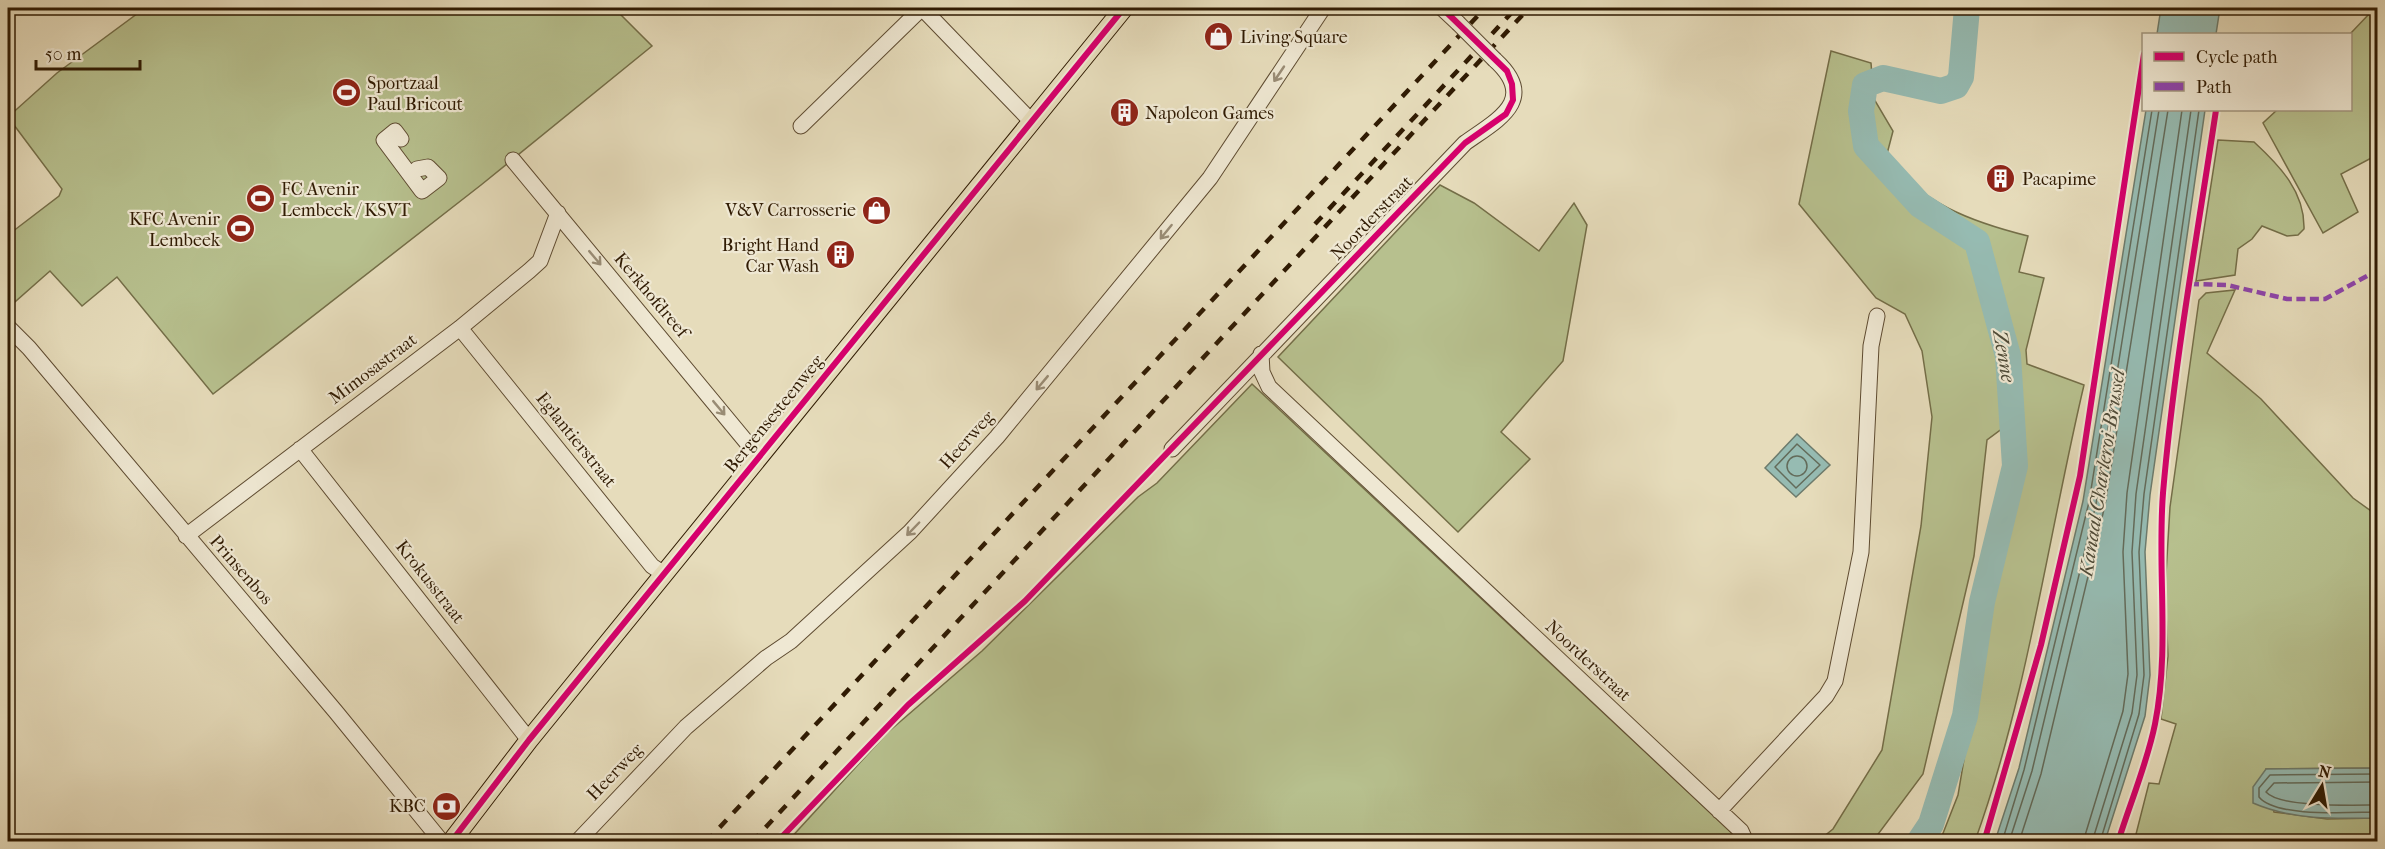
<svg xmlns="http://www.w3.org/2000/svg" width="2385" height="849" font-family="'IM FELL French Canon',serif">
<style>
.green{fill:#b7c08e;stroke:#746e48;stroke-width:1.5}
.water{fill:#96bbb2;stroke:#6d7b6c;stroke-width:1.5}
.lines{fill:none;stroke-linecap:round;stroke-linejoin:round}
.shore{stroke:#636b5a;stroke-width:1.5}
.river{stroke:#96bbb2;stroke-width:26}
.minor-casing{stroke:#5e4b31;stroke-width:17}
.major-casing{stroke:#301b03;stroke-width:20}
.minor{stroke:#efe8d3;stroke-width:15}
.major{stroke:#e6dcbb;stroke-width:18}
.rail{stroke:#301b03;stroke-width:4.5;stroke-dasharray:10 10;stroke-linecap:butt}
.minor-bridge-casing{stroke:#5e4b31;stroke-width:17;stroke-linecap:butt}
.minor-bridge{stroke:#efe8d3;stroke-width:15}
.quiet{stroke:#8e44ad;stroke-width:4.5;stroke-dasharray:9 4.5;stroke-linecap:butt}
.cycleway-casing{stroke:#efe8d3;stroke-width:10}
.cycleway{stroke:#d6006c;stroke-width:6}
.oneway{stroke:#998c75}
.labels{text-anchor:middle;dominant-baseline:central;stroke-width:4.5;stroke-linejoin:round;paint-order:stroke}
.poi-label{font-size:18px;fill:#301b03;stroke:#efe8d3;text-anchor:start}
.street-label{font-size:18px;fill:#301b03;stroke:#efe8d3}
.water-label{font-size:20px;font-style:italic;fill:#4f4b38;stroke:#efe8d3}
</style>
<rect width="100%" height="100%" fill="#e6dcbb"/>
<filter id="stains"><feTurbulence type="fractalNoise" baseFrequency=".00333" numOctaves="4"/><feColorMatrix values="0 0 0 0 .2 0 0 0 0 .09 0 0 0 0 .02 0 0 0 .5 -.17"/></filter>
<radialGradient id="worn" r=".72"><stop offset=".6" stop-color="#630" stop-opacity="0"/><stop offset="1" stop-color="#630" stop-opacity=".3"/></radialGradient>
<!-- green -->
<path class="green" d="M 145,8 L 614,8 L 652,46 L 481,185 L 213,394 L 117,277 L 82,306 L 50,271 L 8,308 L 8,235 L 59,196 L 62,189 L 8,117 L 57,73 Z
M 2371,12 L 2377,15 L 2377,155 L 2341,174 L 2358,212 L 2323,233 L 2263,123 L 2277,110 L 2350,110 L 2350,34 Z
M 1831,51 L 1871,63 L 1874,99 L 1893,131 L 1887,154 C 1916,203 1976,223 2028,236 L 2019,272 L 2044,278 L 2026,350 L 2027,364 L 2084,385 C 2048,537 2028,694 1975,841 L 1940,841 L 1958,795 L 1992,593 L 2019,492 L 2025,444 L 2022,414 L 1987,440 L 1974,556 L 1923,774 L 1873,841 L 1818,841 L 1833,829 L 1882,750 L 1921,526 L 1932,417 L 1922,351 L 1905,314 L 1876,298 L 1799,204 Z
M 2218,140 L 2254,142 C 2280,166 2305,192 2304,229 L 2298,235 L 2287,236 L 2262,226 L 2252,239 L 2238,249 L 2235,275 L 2196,281 Z
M 1440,185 L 1474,203 L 1539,251 L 1574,203 L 1587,225 L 1563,361 L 1501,432 L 1530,459 L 1458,532 L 1278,357 Z
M 2235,290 L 2207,353 L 2261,399 L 2353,498 L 2378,516 L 2377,768 L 2266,769 L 2274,812 L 2327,819 L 2377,818 L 2377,841 L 2134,842 L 2149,783 L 2159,784 L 2176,724 L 2161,719 L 2168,656 L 2165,591 L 2170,507 L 2199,300 L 2206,293 Z
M 1252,384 L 1734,835 L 1735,841 L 788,841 L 887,733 L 982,651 L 1138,497 L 1157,483 Z"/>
<!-- water -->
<path class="water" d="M 2161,8 L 2220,8 L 2216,34 L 2157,34 Z
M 2146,110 L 2205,110 L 2150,495 L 2145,552 L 2150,675 L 2145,716 L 2105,841 L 1995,841 L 2019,768 L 2083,501 Z
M 1797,434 L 1830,465 L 1796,497 L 1765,468 Z
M 2377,768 L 2376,818 C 2334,819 2292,820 2253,803 L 2253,787 L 2266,769 Z"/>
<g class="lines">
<!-- shore -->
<path class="shore" d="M 1797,444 L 1820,465 L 1796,488 L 1775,467 Z
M1787 466a10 10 0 1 1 20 0a10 10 0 1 1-20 0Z
M 2378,774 L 2270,775 L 2259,788 L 2259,797 C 2276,818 2351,812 2378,812
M 2378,782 L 2274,783 L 2266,792 C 2280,808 2355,805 2378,805
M 2002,842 L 2024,770 L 2089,502 L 2152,110
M 2009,842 L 2032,771 L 2096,504 L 2159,110
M 2019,842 L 2041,774 L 2105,505 L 2168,110
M 2083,842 L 2123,711 L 2128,674 L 2123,552 L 2127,493 L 2182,110
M 2092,842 L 2132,713 L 2137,675 L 2132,552 L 2136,494 L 2191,110
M 2100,842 L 2139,714 L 2144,675 L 2139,552 L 2144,494 L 2199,110"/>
<!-- river -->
<path class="river" d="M 1919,842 L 1931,824 L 1965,716 L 1982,602 L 2015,466 L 2008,356 L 1977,242 L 1920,205 L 1866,146 L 1861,111 L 1865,85 L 1883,78 L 1941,91 L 1956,86 L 1961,77 L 1967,8"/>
<defs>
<path id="minor" d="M 1442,8 L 1458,23
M 2377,8 L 2378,8
M 801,126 L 922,8 L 1031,121
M 401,139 L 395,131 L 384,140 L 422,191 L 439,178 L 428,167 L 417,169
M 513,160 L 758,456
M 8,327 L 29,348 L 336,712 L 442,842
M 460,328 L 652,566 L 664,574
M 1261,354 L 1262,372 L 1269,387 L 1741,831 L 1746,842
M 300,449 L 529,740
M 1172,449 L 1465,143 C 1497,120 1539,100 1495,60
M 186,536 L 460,328 L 529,271 L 540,261 L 558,213
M 1719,811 L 1826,696 L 1835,681 L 1861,552 L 1871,346 L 1877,316
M 577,842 L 686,727 L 766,658 L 791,641 L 910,532 L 997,437 L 1210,178 L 1323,8"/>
<path id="major" d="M 451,842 L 529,740 L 1124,8"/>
</defs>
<!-- minor casing -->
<use href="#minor" class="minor-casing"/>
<!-- major casing -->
<use href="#major" class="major-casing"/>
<!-- minor -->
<use href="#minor" class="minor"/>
<!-- major -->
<use href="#major" class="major"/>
<!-- rail -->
<path class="rail" d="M 1315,224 L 1516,8
M 706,842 L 1485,8
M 752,842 L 1529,8"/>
<defs>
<path id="minor-bridge" d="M 1458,23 L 1495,60"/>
</defs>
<!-- minor-bridge casing -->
<use href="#minor-bridge" class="minor-bridge-casing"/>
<!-- minor-bridge -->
<use href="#minor-bridge" class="minor-bridge"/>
<!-- quiet -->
<path class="quiet" d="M 2190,284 L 2227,285 L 2287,299 L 2325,299 L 2378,270"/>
<defs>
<path id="cycleway" d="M 451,842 L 529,740 L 1124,8
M 777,842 L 908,705 L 1025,601 L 1465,143 L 1506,114 L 1513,100 L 1512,84 L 1507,71 L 1442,8
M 1984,842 L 2041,645 L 2080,476 L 2144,54
M 2118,842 C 2130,803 2147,764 2155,724 C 2170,649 2157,569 2163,493 C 2174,364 2197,237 2216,110"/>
</defs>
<!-- cycleway casing -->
<use href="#cycleway" class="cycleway-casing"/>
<!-- cycleway -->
<use href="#cycleway" class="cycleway"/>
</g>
<!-- one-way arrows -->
<defs><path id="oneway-shaft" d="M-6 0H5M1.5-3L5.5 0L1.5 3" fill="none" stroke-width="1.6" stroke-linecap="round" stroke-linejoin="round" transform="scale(1.5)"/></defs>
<g class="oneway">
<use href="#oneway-shaft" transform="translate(1279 74) rotate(124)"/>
<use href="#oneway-shaft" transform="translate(1166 232) rotate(129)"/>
<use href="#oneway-shaft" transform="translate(595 258) rotate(50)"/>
<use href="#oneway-shaft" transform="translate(1042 383) rotate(130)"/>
<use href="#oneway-shaft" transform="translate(719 408) rotate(50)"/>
<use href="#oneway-shaft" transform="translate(913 529) rotate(134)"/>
</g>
<!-- icons -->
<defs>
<symbol id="shop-disc" viewBox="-11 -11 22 22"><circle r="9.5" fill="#8f2418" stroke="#efe8d3"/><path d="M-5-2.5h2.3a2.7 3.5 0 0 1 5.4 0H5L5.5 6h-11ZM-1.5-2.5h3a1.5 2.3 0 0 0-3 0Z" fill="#fff"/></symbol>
<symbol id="stadium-disc" viewBox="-11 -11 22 22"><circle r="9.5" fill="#8f2418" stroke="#efe8d3"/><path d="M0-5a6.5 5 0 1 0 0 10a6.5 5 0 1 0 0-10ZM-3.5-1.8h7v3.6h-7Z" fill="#fff"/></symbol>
<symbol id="building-disc" viewBox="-11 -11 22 22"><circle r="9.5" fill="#8f2418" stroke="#efe8d3"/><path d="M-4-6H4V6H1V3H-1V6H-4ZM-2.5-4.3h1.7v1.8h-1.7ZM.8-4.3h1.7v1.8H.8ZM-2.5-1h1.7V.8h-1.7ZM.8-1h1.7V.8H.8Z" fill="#fff"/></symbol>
<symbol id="bank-disc" viewBox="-11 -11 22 22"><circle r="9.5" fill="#8f2418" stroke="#efe8d3"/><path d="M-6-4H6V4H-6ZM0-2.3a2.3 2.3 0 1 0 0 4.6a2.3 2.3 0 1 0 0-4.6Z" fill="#fff"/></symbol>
</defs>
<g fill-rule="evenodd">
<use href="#shop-disc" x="1202" y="20" width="33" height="33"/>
<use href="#stadium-disc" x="330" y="76" width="33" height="33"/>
<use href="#building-disc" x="1108" y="96" width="33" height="33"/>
<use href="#building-disc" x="1984" y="162" width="33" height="33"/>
<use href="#stadium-disc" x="244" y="182" width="33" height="33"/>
<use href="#shop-disc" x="860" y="194" width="33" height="33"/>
<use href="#stadium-disc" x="224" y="212" width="33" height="33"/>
<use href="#building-disc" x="824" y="238" width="33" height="33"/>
<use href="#bank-disc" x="430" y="790" width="33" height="33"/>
</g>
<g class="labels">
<!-- poi labels -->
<g class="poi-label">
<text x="1240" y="37">Living Square</text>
<text x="367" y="83">Sportzaal<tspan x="367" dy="21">Paul Bricout</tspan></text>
<text x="1145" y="113">Napoleon Games</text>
<text x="2022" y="179">Pacapime</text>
<text x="281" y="189">FC Avenir<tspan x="281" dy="21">Lembeek / KSVT</tspan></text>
<text x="856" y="210" text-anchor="end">V&amp;V Carrosserie</text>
<text x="220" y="219" text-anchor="end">KFC Avenir<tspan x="220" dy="21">Lembeek</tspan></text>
<text x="819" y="245" text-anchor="end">Bright Hand<tspan x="819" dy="21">Car Wash</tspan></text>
<text x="426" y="806" text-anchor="end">KBC</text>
</g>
<!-- street labels -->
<g class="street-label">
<text transform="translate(1372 218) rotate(-46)">Noorderstraat</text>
<text transform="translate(651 295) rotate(50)">Kerkhofdreef</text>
<text transform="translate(373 369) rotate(-37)">Mimosastraat</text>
<text transform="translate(774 414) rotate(-51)">Bergensesteenweg</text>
<text transform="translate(576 440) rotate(51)">Eglantierstraat</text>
<text transform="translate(967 440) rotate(-48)">Heerweg</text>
<text transform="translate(241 570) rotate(49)">Prinsenbos</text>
<text transform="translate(430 582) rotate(52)">Krokusstraat</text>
<text transform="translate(1588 661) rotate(43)">Noorderstraat</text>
<text transform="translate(615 772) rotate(-46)">Heerweg</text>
</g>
<!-- water labels -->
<g class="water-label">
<text transform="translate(2004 356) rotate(80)">Zenne</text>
<text transform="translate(2102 473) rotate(-81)">Kanaal Charleroi-Brussel</text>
</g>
</g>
<!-- margin -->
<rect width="2385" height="849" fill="none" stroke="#e6dcbb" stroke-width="30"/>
<rect x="9" y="9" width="2367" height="831" fill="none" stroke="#301b03" stroke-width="3"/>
<rect x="15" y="15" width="2355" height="819" fill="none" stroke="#301b03" stroke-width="1.5"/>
<!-- legend -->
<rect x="2142" y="33" width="210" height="78" fill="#efe8d3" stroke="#a39680" stroke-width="1.5"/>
<rect x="2154" y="52" width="30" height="9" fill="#d6006c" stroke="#a39680" stroke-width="1.5"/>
<text x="2196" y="63" font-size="18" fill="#301b03">Cycle path</text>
<rect x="2154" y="82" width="30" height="9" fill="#8e44ad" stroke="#a39680" stroke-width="1.5"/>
<text x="2196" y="93" font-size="18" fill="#301b03">Path</text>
<!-- north arrow -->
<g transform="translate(2322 786) rotate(11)" stroke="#efe8d3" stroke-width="4.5" paint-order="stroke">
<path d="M0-4.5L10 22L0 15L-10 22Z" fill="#301b03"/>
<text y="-9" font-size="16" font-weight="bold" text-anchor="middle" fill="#301b03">N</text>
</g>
<!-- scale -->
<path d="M36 60v9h104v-9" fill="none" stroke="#301b03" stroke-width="3"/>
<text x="45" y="60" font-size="18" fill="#301b03" stroke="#efe8d3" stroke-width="4.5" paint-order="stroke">50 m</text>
<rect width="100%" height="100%" filter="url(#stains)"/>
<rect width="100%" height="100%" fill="url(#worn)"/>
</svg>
